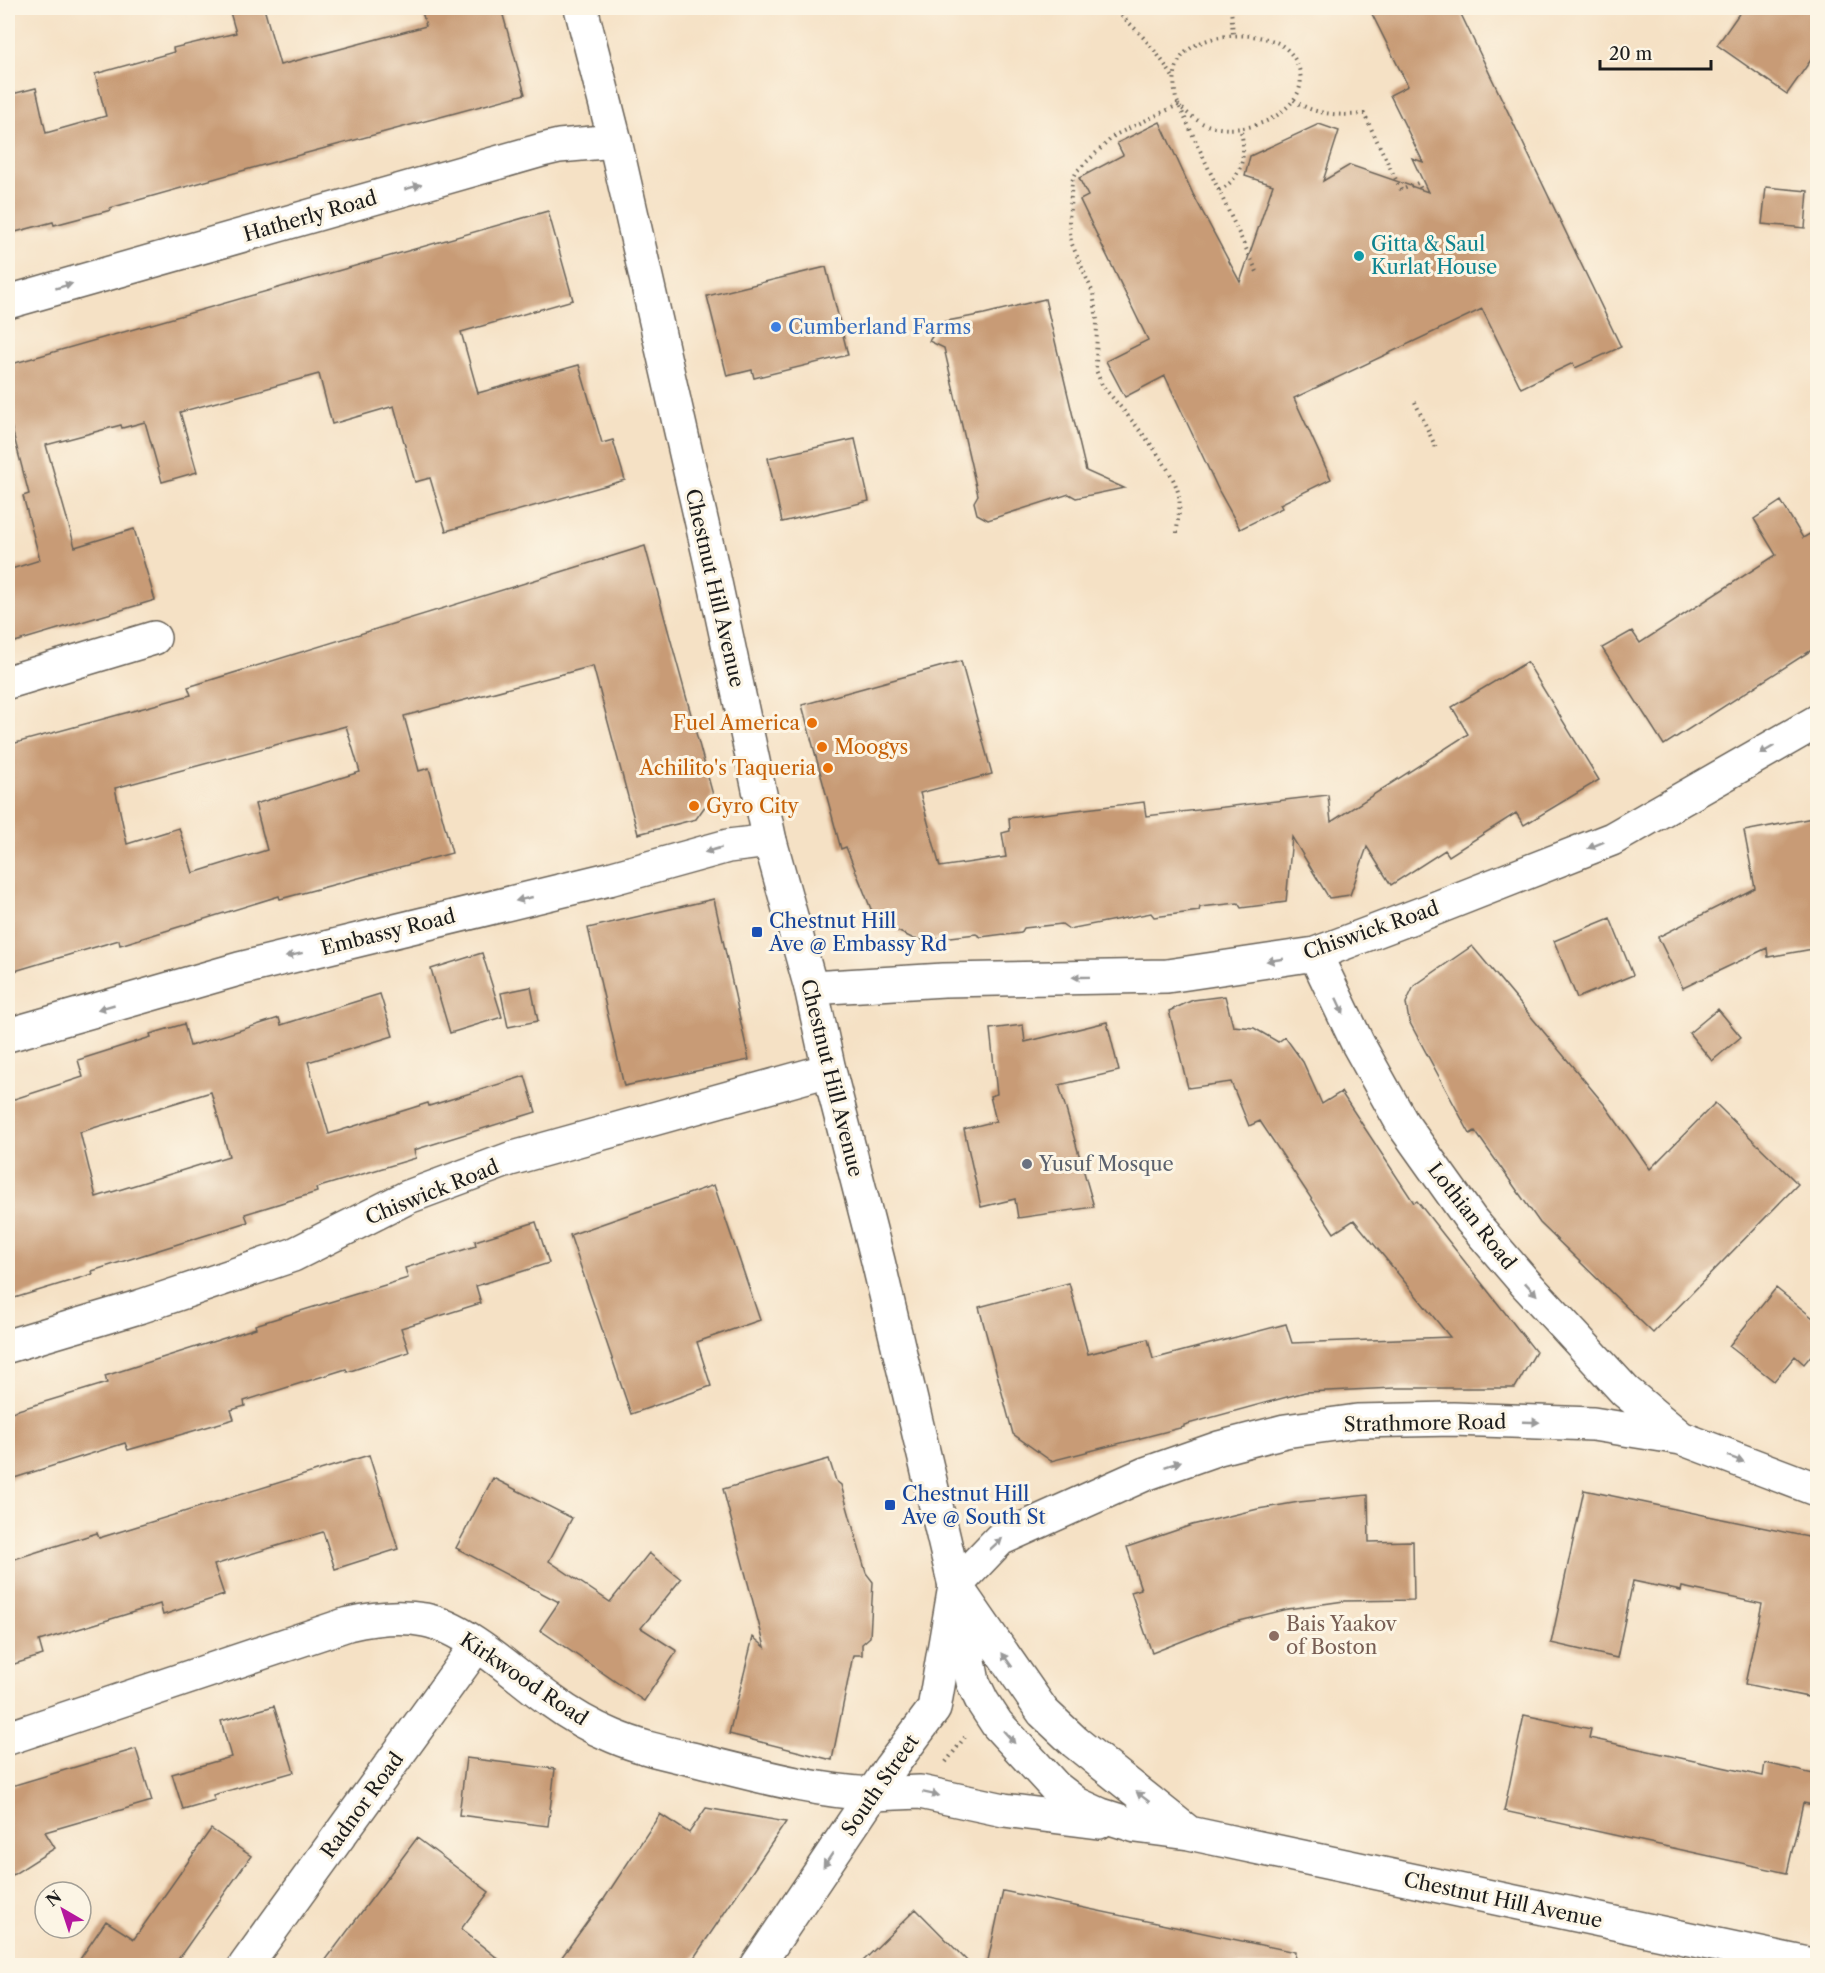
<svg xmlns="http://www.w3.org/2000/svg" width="1825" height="1973" font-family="'Libre Caslon Text',serif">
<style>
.building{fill:#c89b76;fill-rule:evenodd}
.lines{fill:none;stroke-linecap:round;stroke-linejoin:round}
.minor-casing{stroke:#686157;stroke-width:36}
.secondary-casing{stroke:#686157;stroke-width:36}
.path{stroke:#686157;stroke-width:4;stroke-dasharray:1.5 4.5;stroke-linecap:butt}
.minor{stroke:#fff;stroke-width:33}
.secondary{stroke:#fff;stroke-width:33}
.oneway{fill:#999}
.culture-dot{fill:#0f9aa8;stroke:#fcf5e5;stroke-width:2}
.shop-dot{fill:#3f7fe0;stroke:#fcf5e5;stroke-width:2}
.food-dot{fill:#e8710a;stroke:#fcf5e5;stroke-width:2}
.transit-dot{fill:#1a4fb4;stroke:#fcf5e5;stroke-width:2}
.worship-dot{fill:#6b7280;stroke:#fcf5e5;stroke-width:2}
.education-dot{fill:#8d6e63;stroke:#fcf5e5;stroke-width:2}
.labels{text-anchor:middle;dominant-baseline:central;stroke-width:6;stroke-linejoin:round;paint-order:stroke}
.street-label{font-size:20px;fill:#1c1c1c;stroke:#fcf5e5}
.culture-label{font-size:20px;fill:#0d838f;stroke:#fcf5e5;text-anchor:start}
.shop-label{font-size:20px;fill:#366cbe;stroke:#fcf5e5;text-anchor:start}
.food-label{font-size:20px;fill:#c56008;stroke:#fcf5e5;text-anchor:end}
.transit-label{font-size:20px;fill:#164399;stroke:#fcf5e5;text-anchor:start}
.worship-label{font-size:20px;fill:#5b616d;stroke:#fcf5e5;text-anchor:start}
.education-label{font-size:20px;fill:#785e54;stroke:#fcf5e5;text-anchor:start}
</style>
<rect width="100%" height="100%" fill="#fcf5e5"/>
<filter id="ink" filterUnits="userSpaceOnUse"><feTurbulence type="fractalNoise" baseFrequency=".0167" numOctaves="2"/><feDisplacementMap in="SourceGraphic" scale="12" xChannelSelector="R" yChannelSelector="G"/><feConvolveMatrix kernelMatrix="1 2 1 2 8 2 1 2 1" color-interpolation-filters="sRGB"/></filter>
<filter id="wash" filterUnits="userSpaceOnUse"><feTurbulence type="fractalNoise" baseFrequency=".008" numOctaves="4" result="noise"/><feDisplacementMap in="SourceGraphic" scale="24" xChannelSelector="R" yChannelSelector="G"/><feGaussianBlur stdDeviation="1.35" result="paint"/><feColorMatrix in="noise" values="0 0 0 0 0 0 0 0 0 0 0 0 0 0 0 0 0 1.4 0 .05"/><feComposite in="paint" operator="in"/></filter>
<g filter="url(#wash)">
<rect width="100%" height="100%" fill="#f5e1c5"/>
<g id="blocks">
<!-- building -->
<path class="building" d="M 248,8 L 264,8 L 280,65 L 426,26 L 421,8 L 501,8 L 525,94 L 281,160 L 110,208 L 111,210 L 54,225 L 53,222 L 8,234 L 8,95 L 36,88 L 46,133 L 106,116 L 95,74 L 174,52 L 173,48 L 236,33 L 230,12 Z
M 1369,8 L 1458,8 L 1621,347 L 1575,368 L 1573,363 L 1521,388 L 1482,309 L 1294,398 L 1331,479 L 1280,504 L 1282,508 L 1240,529 L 1219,491 L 1165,376 L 1125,397 L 1106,361 L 1148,340 L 1080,200 L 1088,196 L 1079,178 L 1123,155 L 1117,143 L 1160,122 L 1193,194 L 1240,282 L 1273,185 L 1245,176 L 1250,156 L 1319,124 L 1339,131 L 1323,181 L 1350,165 L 1428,192 L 1412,158 L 1423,162 L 1390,95 L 1408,86 Z
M 1743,8 L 1818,8 L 1818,50 L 1787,94 L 1717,45 Z
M 1766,187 L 1808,191 L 1805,228 L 1762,224 Z
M 548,211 L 573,300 L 461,332 L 478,393 L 579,365 L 602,443 L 613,440 L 625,480 L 446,531 L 430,478 L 415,482 L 394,406 L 332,424 L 319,374 L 180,412 L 197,472 L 162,482 L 145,422 L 122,428 L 121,425 L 46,445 L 75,547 L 134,529 L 155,600 L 8,644 L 8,570 L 40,560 L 23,496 L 29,494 L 8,414 L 8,365 Z
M 826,267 L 848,355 L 754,378 L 752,370 L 727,376 L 707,296 Z
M 1045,299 L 1086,471 L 1124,488 L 1076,498 L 1069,494 L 988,520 L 977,514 L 974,502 L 978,495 L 944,348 L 929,341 L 942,322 L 984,314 Z
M 855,439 L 869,501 L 782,522 L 768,458 Z
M 1781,501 L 1803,538 L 1818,529 L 1818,646 L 1664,745 L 1602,648 L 1632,631 L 1640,643 L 1776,555 L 1754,519 Z
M 645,546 L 713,795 L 696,819 L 638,834 L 593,666 L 404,716 L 419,771 L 429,768 L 452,853 L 280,899 L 279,896 L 120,945 L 119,940 L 8,973 L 8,745 L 191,695 L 188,687 ZM 346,726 L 360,772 L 255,804 L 267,850 L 193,873 L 179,828 L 127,844 L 115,788 Z
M 961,661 L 992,774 L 920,793 L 940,867 L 1006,857 L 1002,833 L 1010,831 L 1009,818 L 1144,802 L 1146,816 L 1328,795 L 1331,822 L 1468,734 L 1452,707 L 1527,662 L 1599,780 L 1524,825 L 1516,813 L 1449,856 L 1445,850 L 1391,885 L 1367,847 L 1350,895 L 1329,898 L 1292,837 L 1286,902 L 1241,908 L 1238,903 L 1200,907 L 1199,911 L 1154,917 L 1151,913 L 1069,929 L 1062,924 L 1024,928 L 1021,933 L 1005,935 L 1004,934 L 981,937 L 976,934 L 925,940 L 914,939 L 891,928 L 871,909 L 846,847 L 841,849 L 802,705 Z
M 1818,817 L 1818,948 L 1768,957 L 1767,948 L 1683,988 L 1658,937 L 1755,888 L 1744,831 Z
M 714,899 L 749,1060 L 624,1086 L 588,928 Z
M 1610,918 L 1633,975 L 1577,998 L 1554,941 Z
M 1472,946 L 1604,1104 L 1650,1169 L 1715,1103 L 1798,1184 L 1653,1333 L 1540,1223 L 1475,1131 L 1470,1134 L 1409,1021 L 1406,1003 L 1414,986 Z
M 482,953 L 502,1017 L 450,1033 L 431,969 Z
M 531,987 L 538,1021 L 508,1027 L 501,993 Z
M 380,994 L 393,1036 L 308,1062 L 329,1134 L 428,1103 L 429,1106 L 525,1076 L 536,1112 L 414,1150 L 416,1158 L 316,1188 L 317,1192 L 245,1214 L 248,1222 L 92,1271 L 93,1274 L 8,1300 L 8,1101 L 83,1077 L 78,1060 L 151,1037 L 150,1034 L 184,1024 L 190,1046 L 279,1018 L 281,1025 ZM 211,1092 L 229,1156 L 96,1197 L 80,1132 Z
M 1225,996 L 1233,1026 L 1254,1028 L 1278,1042 L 1285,1037 L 1303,1062 L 1322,1104 L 1341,1092 L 1414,1203 L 1417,1201 L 1536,1352 L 1515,1388 L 1395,1388 L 1305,1392 L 1184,1425 L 1184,1427 L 1051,1461 L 1013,1434 L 979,1307 L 1069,1283 L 1088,1354 L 1148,1339 L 1153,1359 L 1286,1324 L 1292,1343 L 1450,1337 L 1354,1220 L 1334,1233 L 1260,1121 L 1249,1126 L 1231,1082 L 1188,1088 L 1169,1011 L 1193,1000 Z
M 1718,1009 L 1741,1037 L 1712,1061 L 1689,1033 Z
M 1107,1022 L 1119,1071 L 1059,1085 L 1094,1207 L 1018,1218 L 1015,1199 L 981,1207 L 964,1129 L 996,1121 L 990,1096 L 997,1094 L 990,1029 L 1023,1025 L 1025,1042 Z
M 714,1185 L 760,1320 L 697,1342 L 711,1386 L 631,1414 L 570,1235 Z
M 536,1222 L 549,1263 L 476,1286 L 481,1303 L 401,1328 L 409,1352 L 347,1372 L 346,1369 L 244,1401 L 245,1406 L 231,1410 L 234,1419 L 128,1450 L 125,1443 L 8,1480 L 8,1413 L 107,1383 L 105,1376 L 256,1328 L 255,1325 L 408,1278 L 405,1268 L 476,1246 L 475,1241 Z
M 1776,1288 L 1818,1322 L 1818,1347 L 1804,1364 L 1795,1356 L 1774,1381 L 1729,1346 Z
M 369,1455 L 398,1549 L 335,1569 L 323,1532 L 214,1565 L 224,1595 L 163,1615 L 160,1604 L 39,1641 L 43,1655 L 8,1666 L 8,1561 L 97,1533 L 99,1538 Z
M 829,1459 L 836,1481 L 841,1485 L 866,1573 L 873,1582 L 870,1637 L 862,1644 L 862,1655 L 853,1655 L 832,1760 L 729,1734 L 753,1637 L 765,1647 L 723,1489 Z
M 493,1478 L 572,1518 L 549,1561 L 610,1602 L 649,1553 L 681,1579 L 641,1628 L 677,1651 L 644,1701 L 540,1630 L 559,1602 L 456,1548 Z
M 1584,1490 L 1818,1539 L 1818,1655 L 1808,1697 L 1745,1684 L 1762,1604 L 1682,1587 L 1681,1591 L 1633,1581 L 1617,1658 L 1551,1643 Z
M 1368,1495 L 1369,1542 L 1413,1541 L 1414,1600 L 1344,1601 L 1288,1609 L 1223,1625 L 1152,1653 L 1131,1592 L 1141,1589 L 1127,1547 L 1192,1525 L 1258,1509 L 1299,1502 Z
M 274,1706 L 294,1772 L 213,1795 L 215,1800 L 183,1809 L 172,1774 L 231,1757 L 221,1721 Z
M 1524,1715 L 1591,1729 L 1589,1738 L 1763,1776 L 1765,1763 L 1818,1775 L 1818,1806 L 1803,1803 L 1787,1873 L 1504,1811 Z
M 136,1749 L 152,1801 L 45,1832 L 55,1848 L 8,1878 L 8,1787 Z
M 466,1758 L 555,1769 L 548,1826 L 459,1815 Z
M 706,1808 L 786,1822 L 689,1965 L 556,1965 L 604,1899 L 660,1814 L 689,1833 Z
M 211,1829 L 251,1856 L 174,1965 L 76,1965 L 106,1921 L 134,1939 Z
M 417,1838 L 489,1892 L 461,1929 L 506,1965 L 322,1965 Z
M 1003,1891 L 1295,1952 L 1294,1965 L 987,1965 Z
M 916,1909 L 971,1965 L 859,1965 Z"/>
</g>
</g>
<g filter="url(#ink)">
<use href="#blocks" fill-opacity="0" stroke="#686157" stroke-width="1.5"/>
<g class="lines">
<defs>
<path id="minor" d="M 8,302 L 542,150 L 559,146 L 615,141
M 8,682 L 154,638
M 1315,954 L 1358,1044 L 1402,1123 L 1471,1220 L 1526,1284 L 1625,1391 L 1681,1438
M 811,988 L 944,980 L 1167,976 L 1315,954 L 1426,912 L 1612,839 L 1818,721
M 8,1035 L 239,969 L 609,879 L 728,846 L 770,841
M 8,1346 L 142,1306 L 293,1255 L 408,1197 L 510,1159 L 829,1070
M 8,1738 L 348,1624 C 374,1618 399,1615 425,1620 C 467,1628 515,1675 550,1700 C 569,1714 591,1727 613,1736 C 643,1749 676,1755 708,1763 C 764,1777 816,1791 873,1794
M 245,1966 L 477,1645
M 757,1966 L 890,1768 L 934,1709 L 955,1586 L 1000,1539 L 1145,1474 L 1219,1448 L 1285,1431 L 1357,1421 L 1453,1419 L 1593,1424 L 1681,1438 L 1818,1490"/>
<path id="secondary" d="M 581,8 L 615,141 L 710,559 L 770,841 L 811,988 L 829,1070 L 878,1261 L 955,1586 L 973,1682 L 982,1701 L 997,1724 L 1055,1787 L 1077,1804 L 1101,1815 L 1136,1826 L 1189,1833 L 1817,1966
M 962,1595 L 1043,1712 L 1075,1742 L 1189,1833
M 873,1794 L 920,1792 L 1004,1810 L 1099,1822"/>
</defs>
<!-- minor casing -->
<use href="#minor" class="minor-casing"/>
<!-- secondary casing -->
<use href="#secondary" class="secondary-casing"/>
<!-- path -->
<path class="path" d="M 1112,8 C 1136,27 1158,52 1174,79
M 1231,8 L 1233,35
M 1294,100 C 1313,115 1340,116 1364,114 L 1401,190 L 1418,183 L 1422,191
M 1178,105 C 1186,112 1194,119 1204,124 C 1235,136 1276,125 1295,98 C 1308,79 1297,53 1278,43 C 1252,30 1192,32 1178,63 C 1173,74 1174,88 1176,99 L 1257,272
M 1219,190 C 1243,179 1247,152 1240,128
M 1415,402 L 1437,450
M 1177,533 C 1177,521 1181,508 1179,496 C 1173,464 1123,411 1102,385 L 1096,370 L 1097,320 L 1093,293 L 1071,242 L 1069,221 L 1072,181 L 1077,171 L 1115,135 L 1178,105
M 946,1762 L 965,1737"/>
<!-- minor -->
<use href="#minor" class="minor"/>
<!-- secondary -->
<use href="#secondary" class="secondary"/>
</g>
<!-- one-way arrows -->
<defs><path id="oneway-solid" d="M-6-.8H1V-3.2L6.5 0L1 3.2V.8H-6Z" transform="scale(1.5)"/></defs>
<g class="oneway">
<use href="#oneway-solid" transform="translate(413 187) rotate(-16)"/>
<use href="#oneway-solid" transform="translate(64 286) rotate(-16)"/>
<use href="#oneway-solid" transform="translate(1767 750) rotate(150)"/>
<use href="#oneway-solid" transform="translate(1596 845) rotate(158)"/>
<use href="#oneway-solid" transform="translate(713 850) rotate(164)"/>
<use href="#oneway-solid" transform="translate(524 899) rotate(167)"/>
<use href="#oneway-solid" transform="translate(294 955) rotate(166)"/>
<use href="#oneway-solid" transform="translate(1275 960) rotate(172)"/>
<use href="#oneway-solid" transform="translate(1081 977) rotate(179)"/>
<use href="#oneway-solid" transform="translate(1340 1006) rotate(65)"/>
<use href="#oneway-solid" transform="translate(106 1007) rotate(164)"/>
<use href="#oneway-solid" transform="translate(1531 1289) rotate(47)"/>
<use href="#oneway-solid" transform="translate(1531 1422) rotate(2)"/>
<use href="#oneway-solid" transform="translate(1736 1459) rotate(21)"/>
<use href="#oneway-solid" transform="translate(1173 1464) rotate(-19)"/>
<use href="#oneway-solid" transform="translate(996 1544) rotate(-42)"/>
<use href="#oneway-solid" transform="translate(1007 1660) rotate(-126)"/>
<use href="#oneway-solid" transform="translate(1009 1737) rotate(48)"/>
<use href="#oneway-solid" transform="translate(931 1794) rotate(12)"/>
<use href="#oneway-solid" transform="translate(1143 1797) rotate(-142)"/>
<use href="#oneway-solid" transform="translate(828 1860) rotate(124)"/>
</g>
</g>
<!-- markers -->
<circle class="culture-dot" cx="1359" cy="256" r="6"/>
<circle class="shop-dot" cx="776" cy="327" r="6"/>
<g class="food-dot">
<circle cx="812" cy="723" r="6"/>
<circle cx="822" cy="747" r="6"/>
<circle cx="828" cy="768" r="6"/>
<circle cx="694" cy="806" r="6"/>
</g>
<g class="transit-dot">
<rect x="751" y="926" width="12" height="12" rx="3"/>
<rect x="884" y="1499" width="12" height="12" rx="3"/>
</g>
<circle class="worship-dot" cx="1027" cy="1164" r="6"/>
<circle class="education-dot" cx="1274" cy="1636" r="6"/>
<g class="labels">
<!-- street labels -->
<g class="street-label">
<text transform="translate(310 216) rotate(-16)">Hatherly Road</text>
<text transform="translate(715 588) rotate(77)">Chestnut Hill Avenue</text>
<text transform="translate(1371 930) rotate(-19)">Chiswick Road</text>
<text transform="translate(388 932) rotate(-14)">Embassy Road</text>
<text transform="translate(832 1078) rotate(76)">Chestnut Hill Avenue</text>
<text transform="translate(432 1192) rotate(-22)">Chiswick Road</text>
<text transform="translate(1472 1216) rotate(52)">Lothian Road</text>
<text transform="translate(1425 1423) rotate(-1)">Strathmore Road</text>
<text transform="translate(524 1679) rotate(34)">Kirkwood Road</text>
<text transform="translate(880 1785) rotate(-55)">South Street</text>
<text transform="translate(362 1805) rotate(-54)">Radnor Road</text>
<text transform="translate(1503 1900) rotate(12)">Chestnut Hill Avenue</text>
</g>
<!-- culture labels -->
<g class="culture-label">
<text x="1371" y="244">Gitta &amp; Saul<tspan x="1371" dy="23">Kurlat House</tspan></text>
</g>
<!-- shop labels -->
<g class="shop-label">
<text x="788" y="327">Cumberland Farms</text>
</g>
<!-- food labels -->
<g class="food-label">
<text x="800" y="723">Fuel America</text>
<text x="834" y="747" text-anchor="start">Moogys</text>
<text x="816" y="768">Achilito's Taqueria</text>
<text x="706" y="806" text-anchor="start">Gyro City</text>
</g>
<!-- transit labels -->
<g class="transit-label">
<text x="769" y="921">Chestnut Hill<tspan x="769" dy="23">Ave @ Embassy Rd</tspan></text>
<text x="902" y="1494">Chestnut Hill<tspan x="902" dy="23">Ave @ South St</tspan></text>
</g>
<!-- worship labels -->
<g class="worship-label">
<text x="1039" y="1164">Yusuf Mosque</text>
</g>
<!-- education labels -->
<g class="education-label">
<text x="1286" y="1624">Bais Yaakov<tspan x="1286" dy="23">of Boston</tspan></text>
</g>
</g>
<!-- margin -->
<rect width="1825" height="1973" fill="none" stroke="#fcf5e5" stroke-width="30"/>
<!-- north arrow -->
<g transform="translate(63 1910) rotate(321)"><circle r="28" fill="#fcf5e5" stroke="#a29e95" stroke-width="1.5"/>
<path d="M0-4.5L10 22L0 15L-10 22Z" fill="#b5179e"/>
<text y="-9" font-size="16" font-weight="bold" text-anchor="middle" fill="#1c1c1c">N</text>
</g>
<!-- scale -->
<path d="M1600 60v9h111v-9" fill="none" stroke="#1c1c1c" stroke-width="3"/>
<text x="1609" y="60" font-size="18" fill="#1c1c1c" stroke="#fcf5e5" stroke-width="4.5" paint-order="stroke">20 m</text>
</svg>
